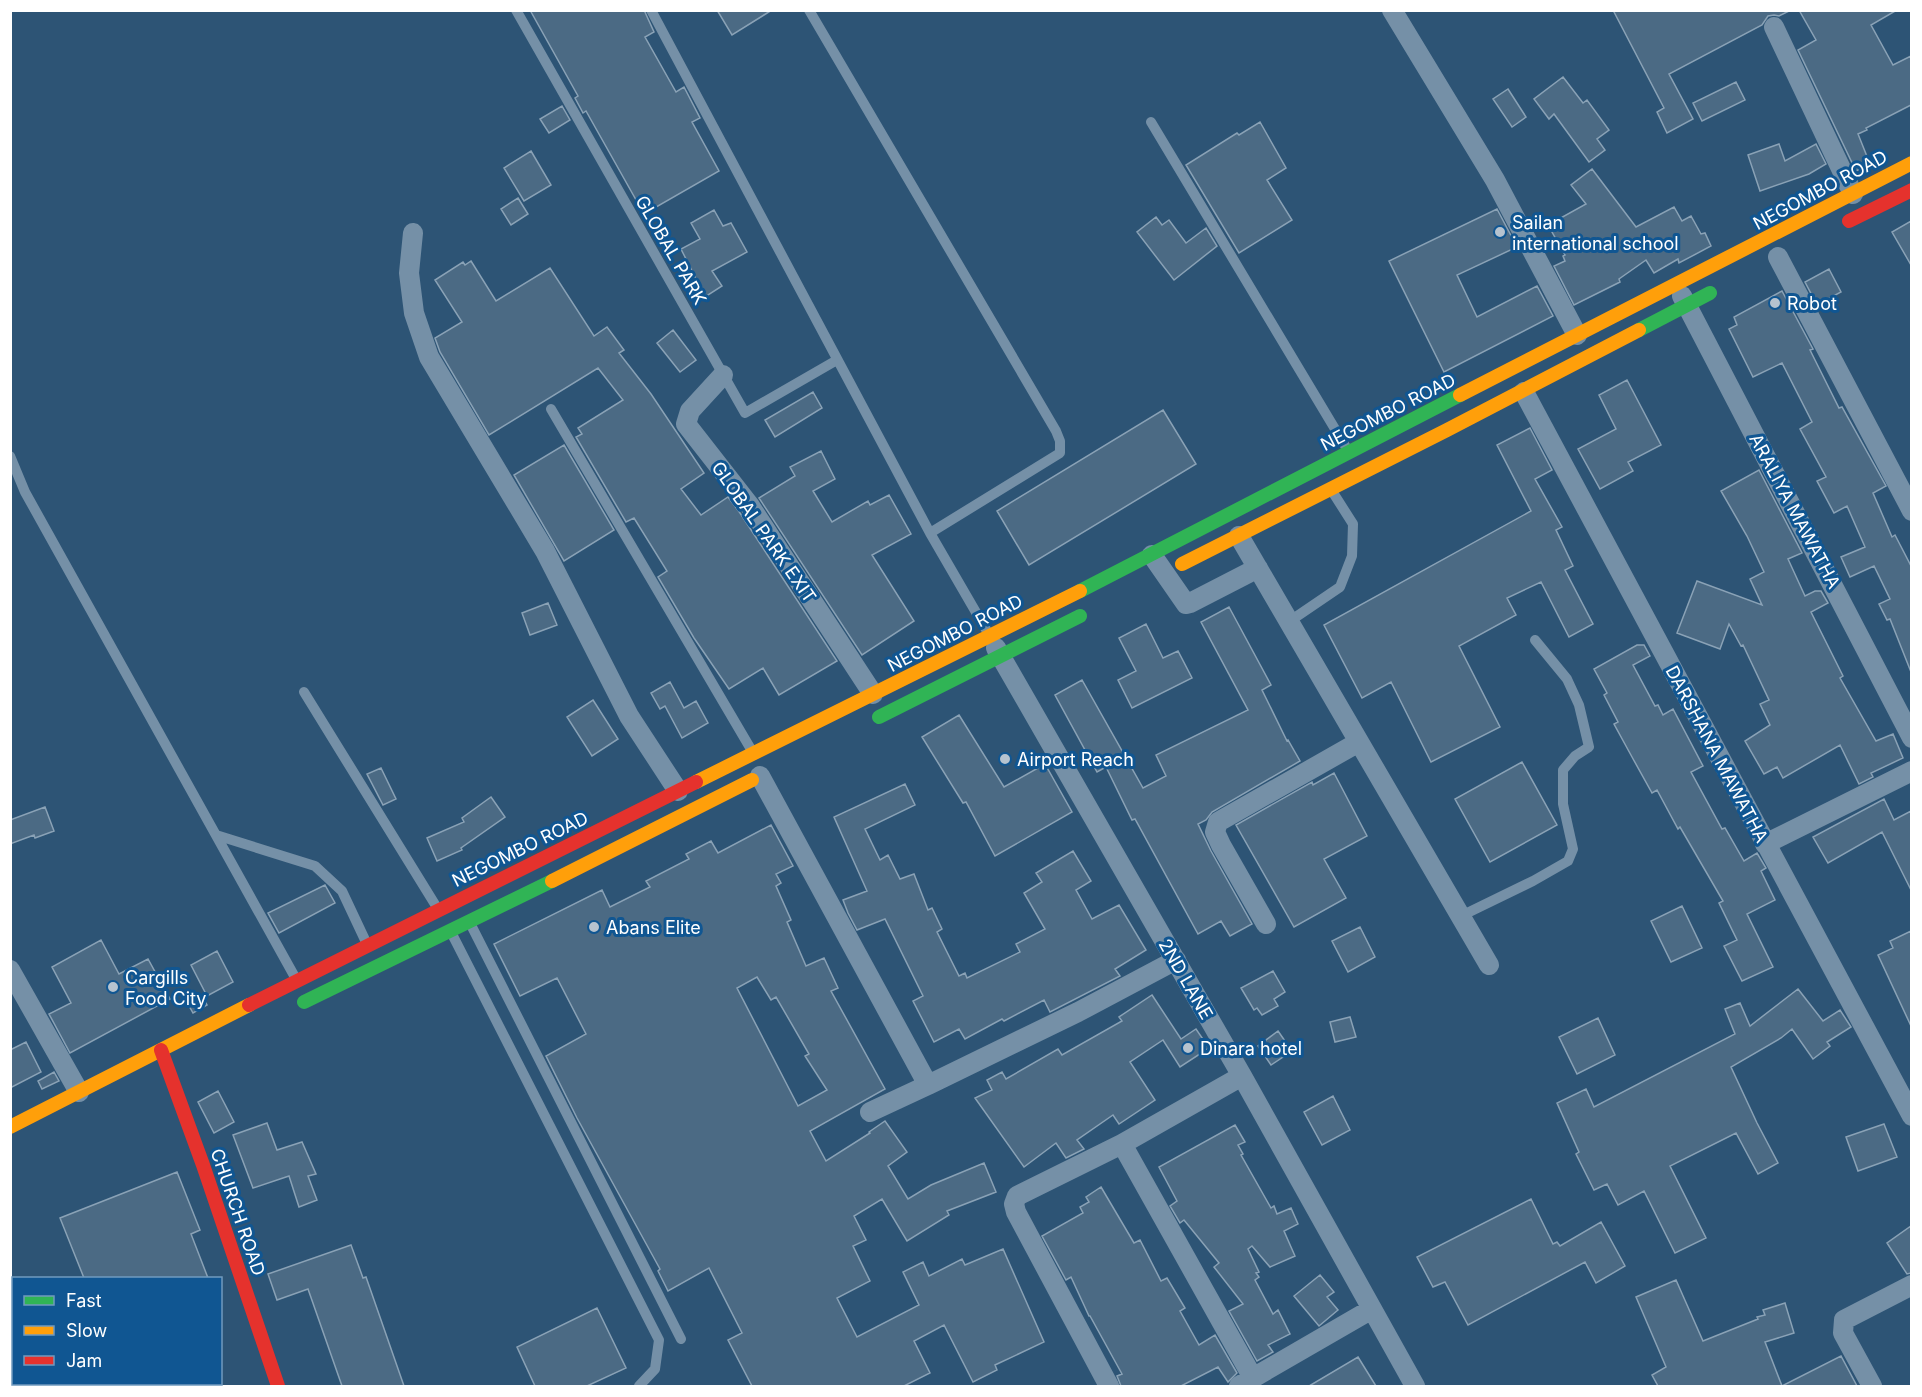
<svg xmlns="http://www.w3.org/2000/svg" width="1922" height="1397" font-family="Inter,sans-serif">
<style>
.building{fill:#4b6a84;stroke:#8aa2b6;stroke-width:1.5;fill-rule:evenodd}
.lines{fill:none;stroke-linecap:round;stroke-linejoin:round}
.lane{stroke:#7590a7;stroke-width:10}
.street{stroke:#7590a7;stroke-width:20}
.fast{stroke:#30b455;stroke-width:14}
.slow{stroke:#ff9f0a;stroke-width:14}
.jam{stroke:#e5322d;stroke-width:14}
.poi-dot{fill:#b6c3cf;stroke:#105692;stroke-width:2}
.labels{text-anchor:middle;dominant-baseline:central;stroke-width:6;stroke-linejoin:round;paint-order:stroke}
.street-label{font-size:18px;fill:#fff;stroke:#105692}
.poi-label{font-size:18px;fill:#fff;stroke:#105692;text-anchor:start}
</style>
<rect width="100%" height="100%" fill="#2d5475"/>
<!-- building -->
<path class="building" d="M 530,10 L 644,10 L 654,32 L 645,37 L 676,92 L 684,87 L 700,118 L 692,122 L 719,171 L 644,214 L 586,111 L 583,113 L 575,98 L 578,96 Z
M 717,10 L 772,10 L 732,35 Z
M 1613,10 L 1791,10 L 1779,16 L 1774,15 L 1768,16 L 1762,25 L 1669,74 L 1693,119 L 1667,133 L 1657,112 L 1664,108 Z
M 1799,10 L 1897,10 L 1871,25 L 1893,65 L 1911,56 L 1911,105 L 1866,128 L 1867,130 L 1858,134 L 1870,164 L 1856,171 L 1798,50 L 1816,40 Z
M 1563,77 L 1583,103 L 1587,100 L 1609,130 L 1597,139 L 1605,150 L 1589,162 L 1554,114 L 1549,119 L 1534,99 Z
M 1736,82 L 1745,100 L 1702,121 L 1693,103 Z
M 1508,89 L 1526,117 L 1512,127 L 1493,99 Z
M 562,106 L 570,120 L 549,133 L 540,119 Z
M 1260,122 L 1286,168 L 1267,180 L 1292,220 L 1239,253 L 1186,165 L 1237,133 L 1239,135 Z
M 1779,144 L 1785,161 L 1816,144 L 1826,164 L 1809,174 L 1760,191 L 1748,155 Z
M 531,151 L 551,185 L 524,201 L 504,168 Z
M 1592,169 L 1636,227 L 1674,207 L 1682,221 L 1691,216 L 1701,234 L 1705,233 L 1711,246 L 1679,263 L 1678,259 L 1654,273 L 1646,260 L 1619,279 L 1620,282 L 1574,305 L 1554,266 L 1565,261 L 1563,256 L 1565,255 L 1548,225 L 1586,204 L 1571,185 Z
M 518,198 L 528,214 L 511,225 L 501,209 Z
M 1497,209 L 1517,247 L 1457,275 L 1477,317 L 1537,286 L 1553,316 L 1444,372 L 1389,261 Z
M 714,210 L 723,226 L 731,223 L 747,252 L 712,271 L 722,286 L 705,297 L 681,249 L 700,239 L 691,223 Z
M 1156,217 L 1162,225 L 1169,220 L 1186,243 L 1206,228 L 1217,246 L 1174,280 L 1137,232 Z
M 1911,221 L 1911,265 L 1892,232 Z
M 471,261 L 496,301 L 550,268 L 594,336 L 607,327 L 624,350 L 619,353 L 651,394 L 704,473 L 681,489 L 701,515 L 728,497 L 740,513 L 837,661 L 779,695 L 763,668 L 729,689 L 694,638 L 658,577 L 667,571 L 634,518 L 626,522 L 576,437 L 582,434 L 578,428 L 623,400 L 598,368 L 489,435 L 440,352 L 435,338 L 462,322 L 435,280 L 463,262 L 465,265 Z
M 1829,269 L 1841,292 L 1817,305 L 1805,282 Z
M 1782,291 L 1813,349 L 1810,350 L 1839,408 L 1842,407 L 1886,486 L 1873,493 L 1892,537 L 1895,535 L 1911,566 L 1911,672 L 1890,619 L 1887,620 L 1879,604 L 1890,599 L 1874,566 L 1850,577 L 1841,557 L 1865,547 L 1847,506 L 1834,513 L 1817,481 L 1826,477 L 1800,429 L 1812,422 L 1782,363 L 1753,377 L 1729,329 L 1737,325 L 1734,317 Z
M 673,330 L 696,360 L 680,372 L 657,343 Z
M 1627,380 L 1661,445 L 1628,462 L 1633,471 L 1600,489 L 1578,449 L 1616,429 L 1599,395 Z
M 813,392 L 822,408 L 775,437 L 765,420 Z
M 1163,410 L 1196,464 L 1029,565 L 997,511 Z
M 1530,428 L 1552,470 L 1535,479 L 1562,527 L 1556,530 L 1573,566 L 1565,570 L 1593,624 L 1569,637 L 1541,582 L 1507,598 L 1516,615 L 1459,646 L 1500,727 L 1431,762 L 1391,682 L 1362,698 L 1324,625 L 1531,511 L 1497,445 Z
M 564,445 L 614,530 L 564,561 L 514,475 Z
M 821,451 L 835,479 L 813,491 L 832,522 L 868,501 L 870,505 L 889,495 L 911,534 L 872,555 L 914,621 L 862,655 L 759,498 L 795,476 L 790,467 Z
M 1759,470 L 1802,553 L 1788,559 L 1805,596 L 1815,591 L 1821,591 L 1828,603 L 1811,612 L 1843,676 L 1840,678 L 1876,741 L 1893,734 L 1903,758 L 1871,773 L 1873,777 L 1859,784 L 1840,745 L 1783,778 L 1777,767 L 1764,774 L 1745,741 L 1770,725 L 1760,704 L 1769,700 L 1743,645 L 1741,646 L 1729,624 L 1720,649 L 1677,633 L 1697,581 L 1762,605 L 1750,579 L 1764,572 L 1747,536 L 1721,491 Z
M 548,603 L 557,625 L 530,635 L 522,613 Z
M 1229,607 L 1271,685 L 1262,690 L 1287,741 L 1288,740 L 1300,761 L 1212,812 L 1206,820 L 1198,824 L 1211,851 L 1252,924 L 1230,936 L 1221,921 L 1198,934 L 1135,819 L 1132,820 L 1106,767 L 1097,772 L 1055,695 L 1082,680 L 1143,788 L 1166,776 L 1156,755 L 1248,710 L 1201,622 Z
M 1146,624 L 1163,658 L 1178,651 L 1192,678 L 1132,708 L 1118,680 L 1136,671 L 1119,638 Z
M 1637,645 L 1644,645 L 1650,656 L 1633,665 L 1655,706 L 1658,705 L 1663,715 L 1673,709 L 1703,766 L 1691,772 L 1722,829 L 1725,828 L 1744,861 L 1757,853 L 1766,868 L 1761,871 L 1775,900 L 1747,914 L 1773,967 L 1742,981 L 1724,946 L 1737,940 L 1719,903 L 1723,901 L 1680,827 L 1678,829 L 1657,790 L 1652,793 L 1632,757 L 1614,724 L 1618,722 L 1604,695 L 1607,693 L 1594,669 Z
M 670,682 L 684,708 L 696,701 L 708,723 L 682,738 L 665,706 L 660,709 L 651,693 Z
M 593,700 L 618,739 L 592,756 L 567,717 Z
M 959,715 L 1004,787 L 1045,764 L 1072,812 L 995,856 L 966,802 L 963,803 L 922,737 Z
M 1522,762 L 1557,825 L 1490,862 L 1455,799 Z
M 381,768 L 396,799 L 383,805 L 367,774 Z
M 1334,773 L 1367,836 L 1324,859 L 1346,898 L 1294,927 L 1236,825 L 1312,782 L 1313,785 Z
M 905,784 L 915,805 L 865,829 L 880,860 L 888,855 L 900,879 L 914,874 L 928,910 L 932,908 L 942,929 L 937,932 L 959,976 L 965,973 L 967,978 L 1020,952 L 1016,944 L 1045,929 L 1024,893 L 1042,882 L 1036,873 L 1073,851 L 1091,881 L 1076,890 L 1092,919 L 1119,905 L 1146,950 L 1115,969 L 1120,976 L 1050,1012 L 1044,1000 L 1004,1021 L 1002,1019 L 965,1039 L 959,1029 L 934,1042 L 913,1001 L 923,996 L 885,919 L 857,930 L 848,913 L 843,900 L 867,891 L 834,817 Z
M 491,797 L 505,817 L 461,848 L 462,850 L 437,861 L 427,838 L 464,822 L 462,818 Z
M 1884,799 L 1894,820 L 1911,811 L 1911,890 L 1882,832 L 1828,863 L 1813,837 Z
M 45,807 L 54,831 L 35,838 L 34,835 L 10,844 L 10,820 Z
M 771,825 L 793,866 L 776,874 L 781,883 L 776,886 L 791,920 L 787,922 L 806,966 L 824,958 L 838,988 L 831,991 L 885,1089 L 810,1131 L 826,1161 L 870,1133 L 869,1132 L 885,1121 L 907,1152 L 888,1166 L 908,1199 L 931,1185 L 984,1163 L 996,1192 L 947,1211 L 949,1215 L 907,1241 L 882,1199 L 854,1216 L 866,1240 L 853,1246 L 870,1281 L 837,1298 L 857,1337 L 919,1305 L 903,1272 L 923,1262 L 929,1276 L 962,1259 L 965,1265 L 1003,1249 L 1044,1342 L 995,1365 L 997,1370 L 973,1382 L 944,1325 L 914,1341 L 930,1373 L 904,1386 L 752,1386 L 728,1340 L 742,1333 L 709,1268 L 668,1291 L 658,1271 L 660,1269 L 577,1118 L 546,1056 L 586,1034 L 557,978 L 520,996 L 494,944 L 602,890 L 610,907 L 650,887 L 646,881 L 689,859 L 686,854 L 711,841 L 718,853 ZM 757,977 L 771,1000 L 776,997 L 809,1054 L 805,1056 L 827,1090 L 798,1106 L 737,988 Z
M 325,885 L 335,903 L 279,933 L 268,913 Z
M 1682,906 L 1702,948 L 1671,962 L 1651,921 Z
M 1360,927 L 1375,957 L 1348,972 L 1332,941 Z
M 1911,931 L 1911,1026 L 1878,955 L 1893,948 L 1890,941 Z
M 101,940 L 119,974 L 148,959 L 170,999 L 70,1053 L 49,1014 L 71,1003 L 52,967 Z
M 217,951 L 233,982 L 207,996 L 191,965 Z
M 1273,971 L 1285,992 L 1274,999 L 1278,1006 L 1262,1015 L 1257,1008 L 1254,1010 L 1241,988 Z
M 1798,989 L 1823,1021 L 1840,1010 L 1851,1027 L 1827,1042 L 1830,1046 L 1813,1059 L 1792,1029 L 1781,1038 L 1731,1067 L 1757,1123 L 1778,1163 L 1758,1174 L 1736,1133 L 1670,1166 L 1706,1238 L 1675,1253 L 1644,1191 L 1618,1205 L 1607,1184 L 1594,1190 L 1576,1154 L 1579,1152 L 1557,1103 L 1586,1089 L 1594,1107 L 1735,1034 L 1725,1009 L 1740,1003 L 1750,1026 Z
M 1152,995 L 1181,1039 L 1196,1029 L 1209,1048 L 1180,1067 L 1163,1040 L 1130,1062 L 1155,1100 L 1119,1124 L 1113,1115 L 1077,1140 L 1084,1149 L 1066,1158 L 1056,1143 L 1024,1167 L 975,1098 L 992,1090 L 987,1080 L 1002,1072 L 1006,1079 L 1058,1049 L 1062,1055 L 1122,1021 L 1119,1017 Z
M 202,996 L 207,1005 L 193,1013 L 188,1004 Z
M 1350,1017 L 1356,1037 L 1335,1042 L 1330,1022 Z
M 1598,1018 L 1615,1055 L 1577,1074 L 1559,1037 Z
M 1278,1031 L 1292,1051 L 1271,1065 L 1258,1046 Z
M 26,1042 L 41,1072 L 10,1088 L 10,1050 Z
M 54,1072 L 59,1081 L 42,1089 L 38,1081 Z
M 218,1091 L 234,1122 L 214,1133 L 198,1102 Z
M 1333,1096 L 1350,1130 L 1322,1145 L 1304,1112 Z
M 267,1123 L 277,1150 L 302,1142 L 316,1174 L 308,1176 L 317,1200 L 299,1207 L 289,1176 L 253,1188 L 233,1135 Z
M 1884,1124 L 1897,1157 L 1858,1171 L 1846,1137 Z
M 1235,1125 L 1245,1142 L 1238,1145 L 1243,1154 L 1241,1155 L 1271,1208 L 1274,1206 L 1277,1214 L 1291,1208 L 1298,1224 L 1284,1231 L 1295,1256 L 1270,1267 L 1252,1246 L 1248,1249 L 1259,1272 L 1256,1273 L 1259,1277 L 1255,1280 L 1273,1314 L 1278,1310 L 1290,1334 L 1268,1345 L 1273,1352 L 1257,1361 L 1229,1311 L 1243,1304 L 1214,1267 L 1219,1263 L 1184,1220 L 1180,1223 L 1170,1206 L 1177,1201 L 1159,1167 Z
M 177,1172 L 200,1230 L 191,1234 L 208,1278 L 84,1278 L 60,1218 Z
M 1101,1187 L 1134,1243 L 1140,1240 L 1161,1281 L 1167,1278 L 1185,1308 L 1180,1311 L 1199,1345 L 1215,1335 L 1237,1373 L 1228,1382 L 1218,1367 L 1181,1386 L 1121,1386 L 1117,1376 L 1122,1374 L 1090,1316 L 1089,1316 L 1071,1277 L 1066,1280 L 1042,1236 L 1083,1213 L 1080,1207 L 1089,1202 L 1086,1197 Z
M 1531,1199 L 1553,1244 L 1557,1242 L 1560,1246 L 1601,1222 L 1625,1266 L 1596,1283 L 1585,1262 L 1468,1325 L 1445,1282 L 1433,1287 L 1417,1257 Z
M 1911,1226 L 1911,1273 L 1907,1274 L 1887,1243 Z
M 351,1245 L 363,1278 L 366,1277 L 404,1386 L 342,1386 L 308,1289 L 277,1300 L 268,1274 Z
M 1320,1275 L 1334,1292 L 1327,1297 L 1338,1310 L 1319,1326 L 1294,1296 Z
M 1676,1280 L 1703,1341 L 1758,1319 L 1757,1317 L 1765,1315 L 1763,1310 L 1785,1303 L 1794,1333 L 1765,1342 L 1782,1386 L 1841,1356 L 1857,1386 L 1658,1386 L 1652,1375 L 1666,1367 L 1636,1297 Z
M 597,1308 L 626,1368 L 587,1386 L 535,1386 L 517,1347 Z
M 1358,1357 L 1376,1386 L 1309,1386 Z"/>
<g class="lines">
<!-- lane -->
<path class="lane" d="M 516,10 L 745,413 L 837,360
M 651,10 L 930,533 L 988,633
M 809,10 L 1056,431 L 1060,441 L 1060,453 L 930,533
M 1151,122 L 1347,449
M 551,409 L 752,751
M 10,456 L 25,492 L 296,979
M 1290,621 L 1340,587 L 1352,556 L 1353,524 L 1332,491
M 304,692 L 436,906
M 216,835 L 315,866 L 342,891 L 366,942
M 1461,916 L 1533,881 L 1568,861 L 1573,849 L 1563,804 L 1563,770 L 1575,756 L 1589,747 L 1579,705 L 1567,679 L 1535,640
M 471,925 L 681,1339
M 452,934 L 659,1340 L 655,1369 L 639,1386
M 10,1293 L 14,1295
M 10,1381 L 14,1381"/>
<!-- street -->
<path class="street" d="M 1392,10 L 1495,180 L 1577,335
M 1774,27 L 1853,194
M 413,233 L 409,273 L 414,313 L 429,357 L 545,551 L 629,716 L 678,791
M 1778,257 L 1912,511
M 1682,296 L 1912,738
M 723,375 L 690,411 L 686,424 L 750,506 L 873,694
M 1524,392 L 1912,1116
M 1239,536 L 1489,965
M 1152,555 L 1186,604 L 1190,603 L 1258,568
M 996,648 L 1242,1076 L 1415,1386
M 760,776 L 928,1085 L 1078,1012 L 1176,960
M 1765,844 L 1912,771
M 1266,924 L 1221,845 L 1215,832 L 1218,822 L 1359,742
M 10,970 L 79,1092
M 870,1112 L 928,1085
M 1122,1144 L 1253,1378
M 1109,1386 L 1016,1212 L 1014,1204 L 1017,1196 L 1122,1144 L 1242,1076
M 1239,1386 L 1372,1309
M 1872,1386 L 1843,1333 L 1844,1320 L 1912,1285"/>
<!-- fast -->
<path class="fast" d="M 1639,330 L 1710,293
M 1080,591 L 1460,395
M 879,717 L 1080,616
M 304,1002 L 552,881"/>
<!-- slow -->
<path class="slow" d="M 1460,395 L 1912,163
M 1182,564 L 1447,430 L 1639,330
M 696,782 L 1080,591
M 552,881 L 752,780
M 10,1127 L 249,1005"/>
<!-- jam -->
<path class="jam" d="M 1849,221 L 1912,190
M 249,1005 L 696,782
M 161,1050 L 203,1165 L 278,1386"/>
</g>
<!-- markers -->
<g class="poi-dot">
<circle cx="1500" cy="232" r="6"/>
<circle cx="1775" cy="303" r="6"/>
<circle cx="1005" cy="759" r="6"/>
<circle cx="594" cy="927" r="6"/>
<circle cx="113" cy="987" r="6"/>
<circle cx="1188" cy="1048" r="6"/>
</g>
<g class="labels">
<!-- street labels -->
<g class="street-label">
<text transform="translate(1820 190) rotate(-28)">NEGOMBO ROAD</text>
<text transform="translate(671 250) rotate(60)">GLOBAL PARK</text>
<text transform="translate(1388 412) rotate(-27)">NEGOMBO ROAD</text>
<text transform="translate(1795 511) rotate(62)">ARALIYA MAWATHA</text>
<text transform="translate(764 532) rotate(55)">GLOBAL PARK EXIT</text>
<text transform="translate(955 633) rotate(-27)">NEGOMBO ROAD</text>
<text transform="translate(1717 754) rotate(62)">DARSHANA MAWATHA</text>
<text transform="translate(520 849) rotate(-26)">NEGOMBO ROAD</text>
<text transform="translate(1186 979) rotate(60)">2ND LANE</text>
<text transform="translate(238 1212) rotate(71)">CHURCH ROAD</text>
</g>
<!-- poi labels -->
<g class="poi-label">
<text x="1512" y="222">Sailan<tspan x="1512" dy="21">international school</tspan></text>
<text x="1787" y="303">Robot</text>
<text x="1017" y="759">Airport Reach</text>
<text x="606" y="927">Abans Elite</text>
<text x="125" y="977">Cargills<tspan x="125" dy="21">Food City</tspan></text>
<text x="1200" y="1048">Dinara hotel</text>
</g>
</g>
<!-- border -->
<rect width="1922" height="1397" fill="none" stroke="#ffffff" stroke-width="24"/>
<!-- legend -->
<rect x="12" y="1277" width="210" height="108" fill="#105692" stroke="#709abe" stroke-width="1.5"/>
<rect x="24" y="1296" width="30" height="9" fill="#30b455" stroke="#709abe" stroke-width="1.5"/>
<text x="66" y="1307" font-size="18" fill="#ffffff">Fast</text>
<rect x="24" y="1326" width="30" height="9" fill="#ff9f0a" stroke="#709abe" stroke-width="1.5"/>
<text x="66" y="1337" font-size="18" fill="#ffffff">Slow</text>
<rect x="24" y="1356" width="30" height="9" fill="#e5322d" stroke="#709abe" stroke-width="1.5"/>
<text x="66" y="1367" font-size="18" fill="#ffffff">Jam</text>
</svg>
